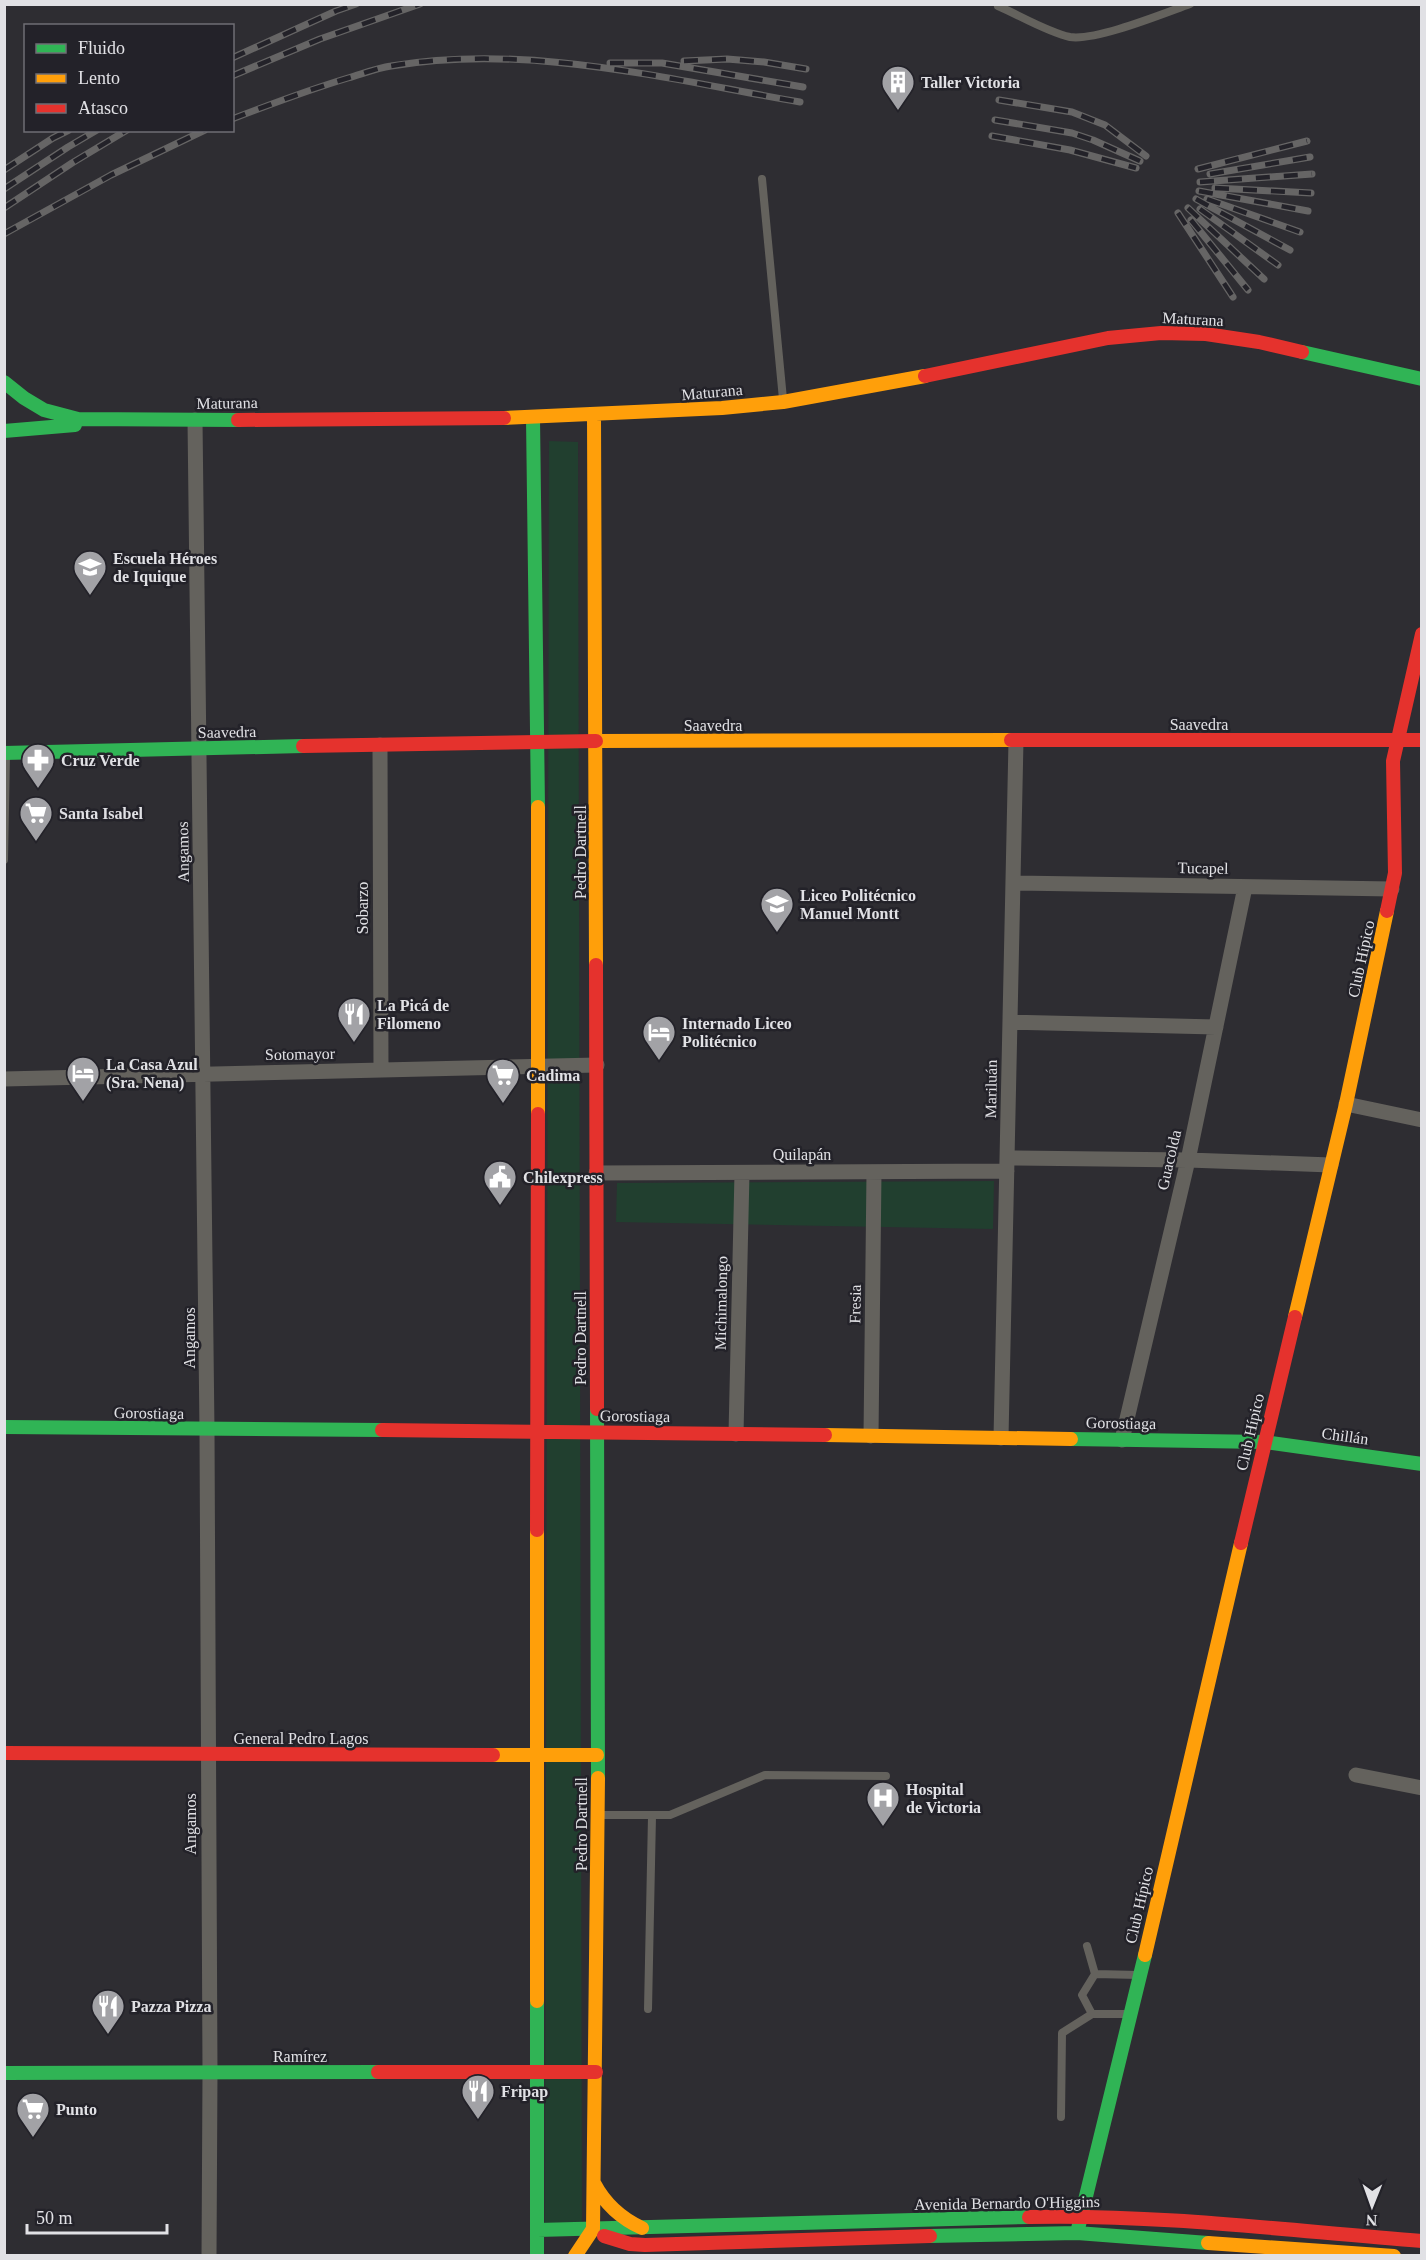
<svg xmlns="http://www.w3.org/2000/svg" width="1426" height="2260" font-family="'Times New Roman',serif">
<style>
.green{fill:#213f2f}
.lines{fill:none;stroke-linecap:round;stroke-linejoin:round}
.lane{stroke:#64625d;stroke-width:8}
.street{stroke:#64625d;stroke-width:15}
.fast{stroke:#30b455;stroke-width:14}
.slow{stroke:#ff9f0a;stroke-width:14}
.jam{stroke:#e5322d;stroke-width:14}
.rail-casing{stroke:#666565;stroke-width:7}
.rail{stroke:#232229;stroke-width:4.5;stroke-dasharray:14;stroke-linecap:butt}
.labels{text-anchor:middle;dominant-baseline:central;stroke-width:5;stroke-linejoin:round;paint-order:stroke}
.poi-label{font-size:16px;font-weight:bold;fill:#e1e1e5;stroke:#232229;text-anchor:start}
.street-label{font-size:16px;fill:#e1e1e5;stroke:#232229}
</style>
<rect width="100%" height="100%" fill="#2e2d32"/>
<!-- green -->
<path class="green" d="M 549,441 L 578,442 L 582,2222 L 545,2223 Z
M 994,1181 L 993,1229 L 616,1222 L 617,1183 Z"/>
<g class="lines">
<!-- lane -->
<path class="lane" d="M 998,6 C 1019,15 1047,32 1070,37 C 1096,41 1162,14 1190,4
M 762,179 L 783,399
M 4,860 L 6,755
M 598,1815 L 670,1815 L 765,1775 L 886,1776
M 1087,1946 L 1095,1974 L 1139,1975
M 1095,1974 L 1082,1995 L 1092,2014 L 1129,2014
M 648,2009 L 652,1816
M 1061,2117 L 1062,2033 L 1092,2014"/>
<!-- street -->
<path class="street" d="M 195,420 L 207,1430 L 210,2073 L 209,2256
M 380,745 L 381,1070
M 1013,883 L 1392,889
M 1010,1022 L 1216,1027
M 4,1079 L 597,1065
M 1346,1104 L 1422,1120
M 1007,1158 L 1188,1160 L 1331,1165
M 596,1173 L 1007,1171
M 736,1434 L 742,1173
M 871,1436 L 874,1172
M 1001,1438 L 1016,741
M 1122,1440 L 1188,1160 L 1245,887
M 1356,1775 L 1422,1788"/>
<!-- fast -->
<path class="fast" d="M 1302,352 L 1422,379
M 4,382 L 24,398 L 44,410 L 78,419 L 238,420
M 533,418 L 538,807
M 4,431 L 75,425
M 4,753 L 303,746
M 597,1409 L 598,1778
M 4,1427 L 382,1430
M 1071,1439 L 1265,1442 L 1422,1464
M 4,2073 L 378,2072
M 537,2230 L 1029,2217
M 1077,2233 L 1145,1955
M 930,2236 L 1077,2233 L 1208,2243
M 537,2256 L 537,2001"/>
<!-- slow -->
<path class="slow" d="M 594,416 L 596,965
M 504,418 L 722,408 L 783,402 L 925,376
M 596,741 L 1011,740
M 538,1114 L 538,807
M 1295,1317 L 1346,1104 L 1387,911
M 825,1435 L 1071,1439
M 493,1755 L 597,1755
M 1145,1955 L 1241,1543
M 537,2001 L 537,1530
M 594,2183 C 605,2204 620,2218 642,2228
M 1208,2243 L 1394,2256
M 575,2256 L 593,2229 L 598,1778"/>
<!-- jam -->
<path class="jam" d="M 925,376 L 1108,338 L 1161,333 L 1206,334 L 1259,342 L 1302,352
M 238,420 L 504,418
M 1011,740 L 1422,740
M 303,746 L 596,741
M 1387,911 L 1395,873 L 1393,761 L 1422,634
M 596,965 L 597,1409
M 382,1430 L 825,1435
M 537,1530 L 538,1114
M 1241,1543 L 1295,1317
M 4,1753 L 493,1755
M 378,2072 L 596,2072
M 1029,2217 C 1160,2214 1291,2231 1422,2241
M 604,2236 L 630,2244 L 645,2245 L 930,2236"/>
<defs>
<path id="rail" d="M 232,58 L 336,11 L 356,4
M 684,61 L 727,59 L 764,62 L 806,69
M 610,63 L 662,63 L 803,87
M 232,76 L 320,39 L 420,4
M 999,100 L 1072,112 L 1105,125 L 1146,156
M 232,119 C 271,104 308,90 348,78 C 362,74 377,68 391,66 C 528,43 666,79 800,102
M 995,120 L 1072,133 L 1093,140 L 1140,161
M 992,136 L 1070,150 L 1136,168
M 1198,169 L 1307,141
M 4,170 L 53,138 L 69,130
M 1210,174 L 1310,157
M 1200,182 L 1312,174
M 1215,188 L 1311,193
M 4,189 L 68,147 L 97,130
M 1199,191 L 1308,211
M 1196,199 L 1290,250
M 1207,199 L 1300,232
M 4,208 L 72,163 L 127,130
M 1188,208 L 1264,279
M 1200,209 L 1278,265
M 1178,213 L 1233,297
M 1191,220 L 1248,290
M 4,234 L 111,175 L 205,130"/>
</defs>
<!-- rail casing -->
<use href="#rail" class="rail-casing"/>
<!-- rail -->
<use href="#rail" class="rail"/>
</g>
<!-- icons -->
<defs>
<symbol id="building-pin" viewBox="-11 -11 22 30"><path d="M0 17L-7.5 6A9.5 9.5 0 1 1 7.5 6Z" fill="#a2a2a6" stroke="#232229"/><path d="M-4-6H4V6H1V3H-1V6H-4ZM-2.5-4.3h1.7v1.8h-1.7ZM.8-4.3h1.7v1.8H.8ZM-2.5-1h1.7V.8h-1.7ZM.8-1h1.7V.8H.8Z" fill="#fff"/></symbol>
<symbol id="school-pin" viewBox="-11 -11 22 30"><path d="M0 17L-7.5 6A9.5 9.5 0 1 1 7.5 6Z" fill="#a2a2a6" stroke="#232229"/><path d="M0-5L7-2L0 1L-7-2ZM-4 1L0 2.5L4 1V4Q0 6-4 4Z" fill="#fff"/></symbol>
<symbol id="pharmacy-pin" viewBox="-11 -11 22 30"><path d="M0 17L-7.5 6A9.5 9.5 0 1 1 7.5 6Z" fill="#a2a2a6" stroke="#232229"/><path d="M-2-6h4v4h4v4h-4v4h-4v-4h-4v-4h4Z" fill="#fff"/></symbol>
<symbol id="supermarket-pin" viewBox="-11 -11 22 30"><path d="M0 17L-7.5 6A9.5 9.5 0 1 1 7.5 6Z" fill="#a2a2a6" stroke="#232229"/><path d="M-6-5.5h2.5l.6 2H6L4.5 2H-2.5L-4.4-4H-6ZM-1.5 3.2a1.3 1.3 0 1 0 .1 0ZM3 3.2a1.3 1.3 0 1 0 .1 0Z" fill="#fff"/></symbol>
<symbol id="restaurant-pin" viewBox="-11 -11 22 30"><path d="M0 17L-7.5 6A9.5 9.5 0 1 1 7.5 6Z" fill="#a2a2a6" stroke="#232229"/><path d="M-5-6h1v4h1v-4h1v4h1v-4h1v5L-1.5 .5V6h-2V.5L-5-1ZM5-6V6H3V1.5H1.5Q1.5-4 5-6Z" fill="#fff"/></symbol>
<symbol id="hotel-pin" viewBox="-11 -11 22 30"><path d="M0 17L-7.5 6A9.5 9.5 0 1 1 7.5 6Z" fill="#a2a2a6" stroke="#232229"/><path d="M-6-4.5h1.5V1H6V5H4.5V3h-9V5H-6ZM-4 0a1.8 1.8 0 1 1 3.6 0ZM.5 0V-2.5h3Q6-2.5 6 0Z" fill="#fff"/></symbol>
<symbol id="civic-pin" viewBox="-11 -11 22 30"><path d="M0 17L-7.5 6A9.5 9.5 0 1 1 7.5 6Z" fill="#a2a2a6" stroke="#232229"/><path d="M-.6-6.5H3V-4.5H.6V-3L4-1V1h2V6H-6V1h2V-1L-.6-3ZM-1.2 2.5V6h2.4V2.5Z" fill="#fff"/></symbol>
<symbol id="hospital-pin" viewBox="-11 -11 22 30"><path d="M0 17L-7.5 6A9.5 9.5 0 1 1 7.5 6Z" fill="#a2a2a6" stroke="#232229"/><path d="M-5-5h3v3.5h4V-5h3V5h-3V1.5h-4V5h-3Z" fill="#fff"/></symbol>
</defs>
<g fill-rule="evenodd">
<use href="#building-pin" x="879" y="63" width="38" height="52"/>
<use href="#school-pin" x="71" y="548" width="38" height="52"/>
<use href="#pharmacy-pin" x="19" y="741" width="38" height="52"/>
<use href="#supermarket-pin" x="17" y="794" width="38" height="52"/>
<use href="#school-pin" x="758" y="885" width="38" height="52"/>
<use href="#restaurant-pin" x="335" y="995" width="38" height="52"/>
<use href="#hotel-pin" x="640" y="1013" width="38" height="52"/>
<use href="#hotel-pin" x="64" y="1054" width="38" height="52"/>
<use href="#supermarket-pin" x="484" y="1056" width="38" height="52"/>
<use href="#civic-pin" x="481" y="1158" width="38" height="52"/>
<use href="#hospital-pin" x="864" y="1779" width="38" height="52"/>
<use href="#restaurant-pin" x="89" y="1987" width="38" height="52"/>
<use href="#restaurant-pin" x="459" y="2072" width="38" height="52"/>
<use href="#supermarket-pin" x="14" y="2090" width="38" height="52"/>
</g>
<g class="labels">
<!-- poi labels -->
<g class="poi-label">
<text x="921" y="82">Taller Victoria</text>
<text x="113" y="558">Escuela Héroes<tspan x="113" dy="18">de Iquique</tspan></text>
<text x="61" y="760">Cruz Verde</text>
<text x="59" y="813">Santa Isabel</text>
<text x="800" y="895">Liceo Politécnico<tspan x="800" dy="18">Manuel Montt</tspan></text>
<text x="377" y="1005">La Picá de<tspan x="377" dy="18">Filomeno</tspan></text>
<text x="682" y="1023">Internado Liceo<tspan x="682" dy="18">Politécnico</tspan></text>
<text x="106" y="1064">La Casa Azul<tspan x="106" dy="18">(Sra. Nena)</tspan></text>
<text x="526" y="1075">Cadima</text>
<text x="523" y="1177">Chilexpress</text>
<text x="906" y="1789">Hospital<tspan x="906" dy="18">de Victoria</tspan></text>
<text x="131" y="2006">Pazza Pizza</text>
<text x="501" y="2091">Fripap</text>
<text x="56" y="2109">Punto</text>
</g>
<!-- street labels -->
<g class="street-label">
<text transform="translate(1193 319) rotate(3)">Maturana</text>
<text transform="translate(712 392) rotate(-5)">Maturana</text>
<text transform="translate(227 403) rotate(-1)">Maturana</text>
<text x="1199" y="724">Saavedra</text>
<text x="713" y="725">Saavedra</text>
<text transform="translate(227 732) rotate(-1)">Saavedra</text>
<text transform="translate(183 852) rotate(-91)">Angamos</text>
<text transform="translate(580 852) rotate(-90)">Pedro Dartnell</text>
<text transform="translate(1203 868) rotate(1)">Tucapel</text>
<text transform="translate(362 908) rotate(-90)">Sobarzo</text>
<text transform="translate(1361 959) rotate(-78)">Club Hípico</text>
<text transform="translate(300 1054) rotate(-1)">Sotomayor</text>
<text transform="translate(991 1089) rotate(-89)">Mariluán</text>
<text x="802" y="1154">Quilapán</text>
<text transform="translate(1169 1160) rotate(-77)">Guacolda</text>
<text transform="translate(721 1303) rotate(-89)">Michimalongo</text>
<text transform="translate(855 1304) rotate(-89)">Fresia</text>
<text transform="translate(189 1338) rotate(-90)">Angamos</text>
<text transform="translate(580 1338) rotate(-90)">Pedro Dartnell</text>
<text transform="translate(149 1413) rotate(1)">Gorostiaga</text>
<text transform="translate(635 1416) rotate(1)">Gorostiaga</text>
<text transform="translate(1121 1423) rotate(1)">Gorostiaga</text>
<text transform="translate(1250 1432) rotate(-77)">Club Hípico</text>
<text transform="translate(1345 1436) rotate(8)">Chillán</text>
<text x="301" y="1738">General Pedro Lagos</text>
<text transform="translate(190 1824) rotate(-90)">Angamos</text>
<text transform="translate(581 1824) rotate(-90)">Pedro Dartnell</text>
<text transform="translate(1139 1905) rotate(-77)">Club Hípico</text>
<text x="300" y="2056">Ramírez</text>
<text transform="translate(1007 2203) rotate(-1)">Avenida Bernardo O'Higgins</text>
</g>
</g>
<!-- border -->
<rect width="1426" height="2260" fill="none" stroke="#e1e1e5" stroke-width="12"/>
<!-- legend -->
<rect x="24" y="24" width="210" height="108" fill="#232229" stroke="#6f6e74" stroke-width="1.5"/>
<rect x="36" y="44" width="30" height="9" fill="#30b455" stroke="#6f6e74" stroke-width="1.5"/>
<text x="78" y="54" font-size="18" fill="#e1e1e5">Fluido</text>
<rect x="36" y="74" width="30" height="9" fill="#ff9f0a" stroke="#6f6e74" stroke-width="1.5"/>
<text x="78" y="84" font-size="18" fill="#e1e1e5">Lento</text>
<rect x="36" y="104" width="30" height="9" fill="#e5322d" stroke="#6f6e74" stroke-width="1.5"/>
<text x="78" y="114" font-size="18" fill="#e1e1e5">Atasco</text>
<!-- north arrow -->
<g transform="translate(1372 2206) rotate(181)" stroke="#232229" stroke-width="4.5" paint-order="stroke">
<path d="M0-4.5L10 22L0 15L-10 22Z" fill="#e1e1e5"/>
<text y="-9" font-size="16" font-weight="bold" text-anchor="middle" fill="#e1e1e5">N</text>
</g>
<!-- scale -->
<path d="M27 2224v9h140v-9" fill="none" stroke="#e1e1e5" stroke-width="3"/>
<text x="36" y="2224" font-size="18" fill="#e1e1e5" stroke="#232229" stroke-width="4.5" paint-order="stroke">50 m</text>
</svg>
